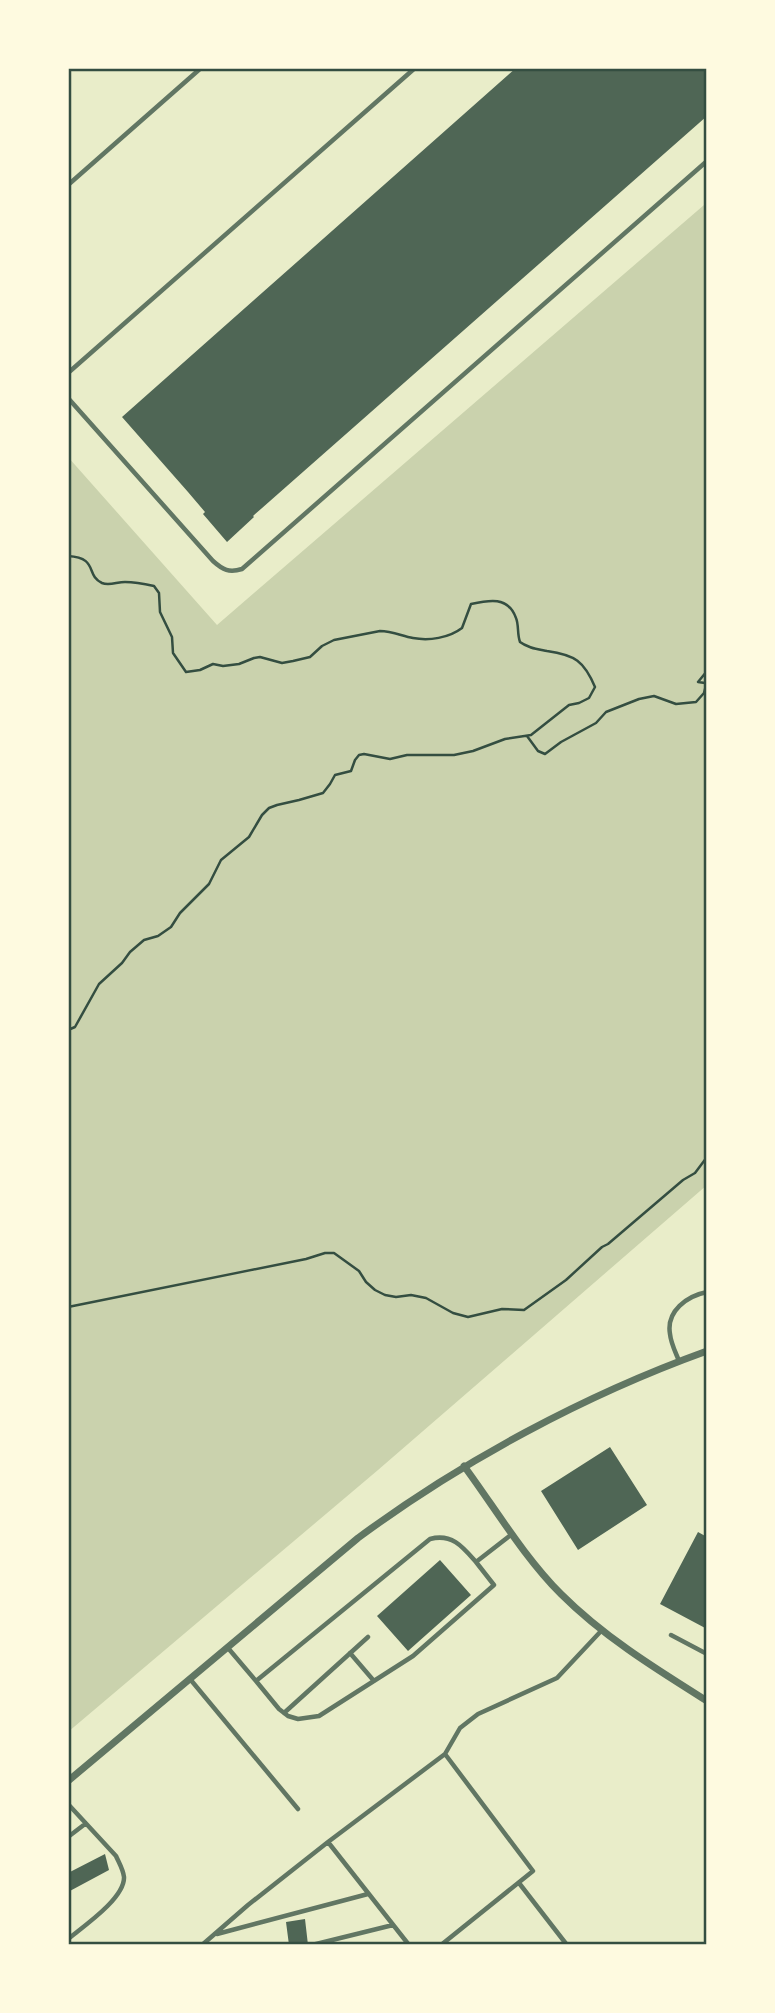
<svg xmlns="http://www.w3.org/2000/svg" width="775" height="2013" font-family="'Noto Sans',sans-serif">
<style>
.green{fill:#cad2ad}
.building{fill:#4f6655}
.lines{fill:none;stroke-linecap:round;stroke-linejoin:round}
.path{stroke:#344e41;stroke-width:2.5}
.service{stroke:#617663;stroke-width:4.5}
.minor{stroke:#617663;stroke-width:7}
.neatline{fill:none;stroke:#344e41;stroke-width:2.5}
</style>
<rect width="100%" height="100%" fill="#e9edc9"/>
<!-- green -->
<path class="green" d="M 704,205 L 707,207 L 707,1185 L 378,1470 L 68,1732 L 68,457 L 217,625 Z"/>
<!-- building -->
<path class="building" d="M 516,68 L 707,68 L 707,116 L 253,516 L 254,517 L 227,542 L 203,514 L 205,512 L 188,492 L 122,417 Z
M 610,1447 L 647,1505 L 578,1550 L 541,1491 Z
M 698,1532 L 707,1537 L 707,1629 L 660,1604 Z
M 440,1560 L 471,1595 L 408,1651 L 377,1616 Z
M 105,1854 L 109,1870 L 68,1892 L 68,1873 Z
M 305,1919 L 308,1945 L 289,1945 L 286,1922 Z"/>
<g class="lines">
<!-- path -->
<path class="path" d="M 68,556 C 99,558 85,575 102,583 C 109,586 117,582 125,582 C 134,582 145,584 154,586 L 159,593 L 160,612 L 172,637 L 173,653 L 186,672 L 200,670 L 213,664 L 223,666 L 239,664 L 254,658 L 260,657 L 282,663 L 293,661 L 310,657 L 322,646 L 334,640 L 380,631 C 392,631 402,636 413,638 C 429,641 449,638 462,628 L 471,604 C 489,600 508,596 516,618 C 519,625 517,634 520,642 C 528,648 537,649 547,651 C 575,655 584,661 595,687 L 589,698 L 579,703 L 569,705 L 531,735 L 505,739 L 473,751 L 454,755 L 407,755 L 390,759 L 364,754 L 359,755 L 355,760 L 351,771 L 335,775 L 330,784 L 323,793 L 299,800 L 277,805 L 269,808 L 262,815 L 249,837 L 221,860 L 209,884 L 180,913 L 171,927 L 158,936 L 144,940 L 130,952 L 122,963 L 99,984 L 75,1027 L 68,1030
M 527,736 L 538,751 L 545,754 L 561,742 L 596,723 L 606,712 L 639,699 L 654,696 L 676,704 L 696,702 L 704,693 L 706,685 L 705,683 L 698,682 L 707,671
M 68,790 L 68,810
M 68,1307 L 306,1259 L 325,1253 L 334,1253 L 359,1271 L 366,1282 L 375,1290 L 385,1295 L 396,1297 L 411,1295 L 426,1298 L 453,1313 L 468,1317 L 502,1309 L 524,1310 L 566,1280 L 602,1247 L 608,1244 L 683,1180 L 695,1173 L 707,1157"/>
<!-- service -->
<path class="service" d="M 68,185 L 201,68
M 68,373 L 415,68
M 68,398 L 213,561 C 223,570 229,573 242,569 L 707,161
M 679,1361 C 676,1353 671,1344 670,1334 C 666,1311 687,1296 707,1292
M 671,1635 L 707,1654
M 228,1648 L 256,1681 L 430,1539 C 452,1533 463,1547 476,1562 L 512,1534
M 350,1653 L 374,1681
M 190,1679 L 298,1809
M 256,1681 L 279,1709 L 288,1716 L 298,1719 L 319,1716 L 413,1656 L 494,1585 L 476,1562
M 284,1713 L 368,1637
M 68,1804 L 116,1856 C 119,1863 123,1869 124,1877 C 125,1898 84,1926 68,1939
M 68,1837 L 85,1824
M 328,1842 L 409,1945
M 519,1883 L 567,1945
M 217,1934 L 368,1894
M 202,1945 L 248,1905 L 328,1842 L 445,1754 L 460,1728 L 478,1714 L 557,1678 L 602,1630
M 312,1945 L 393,1925
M 441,1945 L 533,1871 L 445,1754"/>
<!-- minor -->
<path class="minor" d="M 464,1466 C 495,1508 524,1557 561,1594 C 604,1637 656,1669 707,1701
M 68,1781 L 358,1538 C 462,1461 585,1395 707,1351"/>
</g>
<!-- border -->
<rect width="775" height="2013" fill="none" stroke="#fefae0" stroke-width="140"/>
<rect x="70" y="70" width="635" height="1873" class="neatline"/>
</svg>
